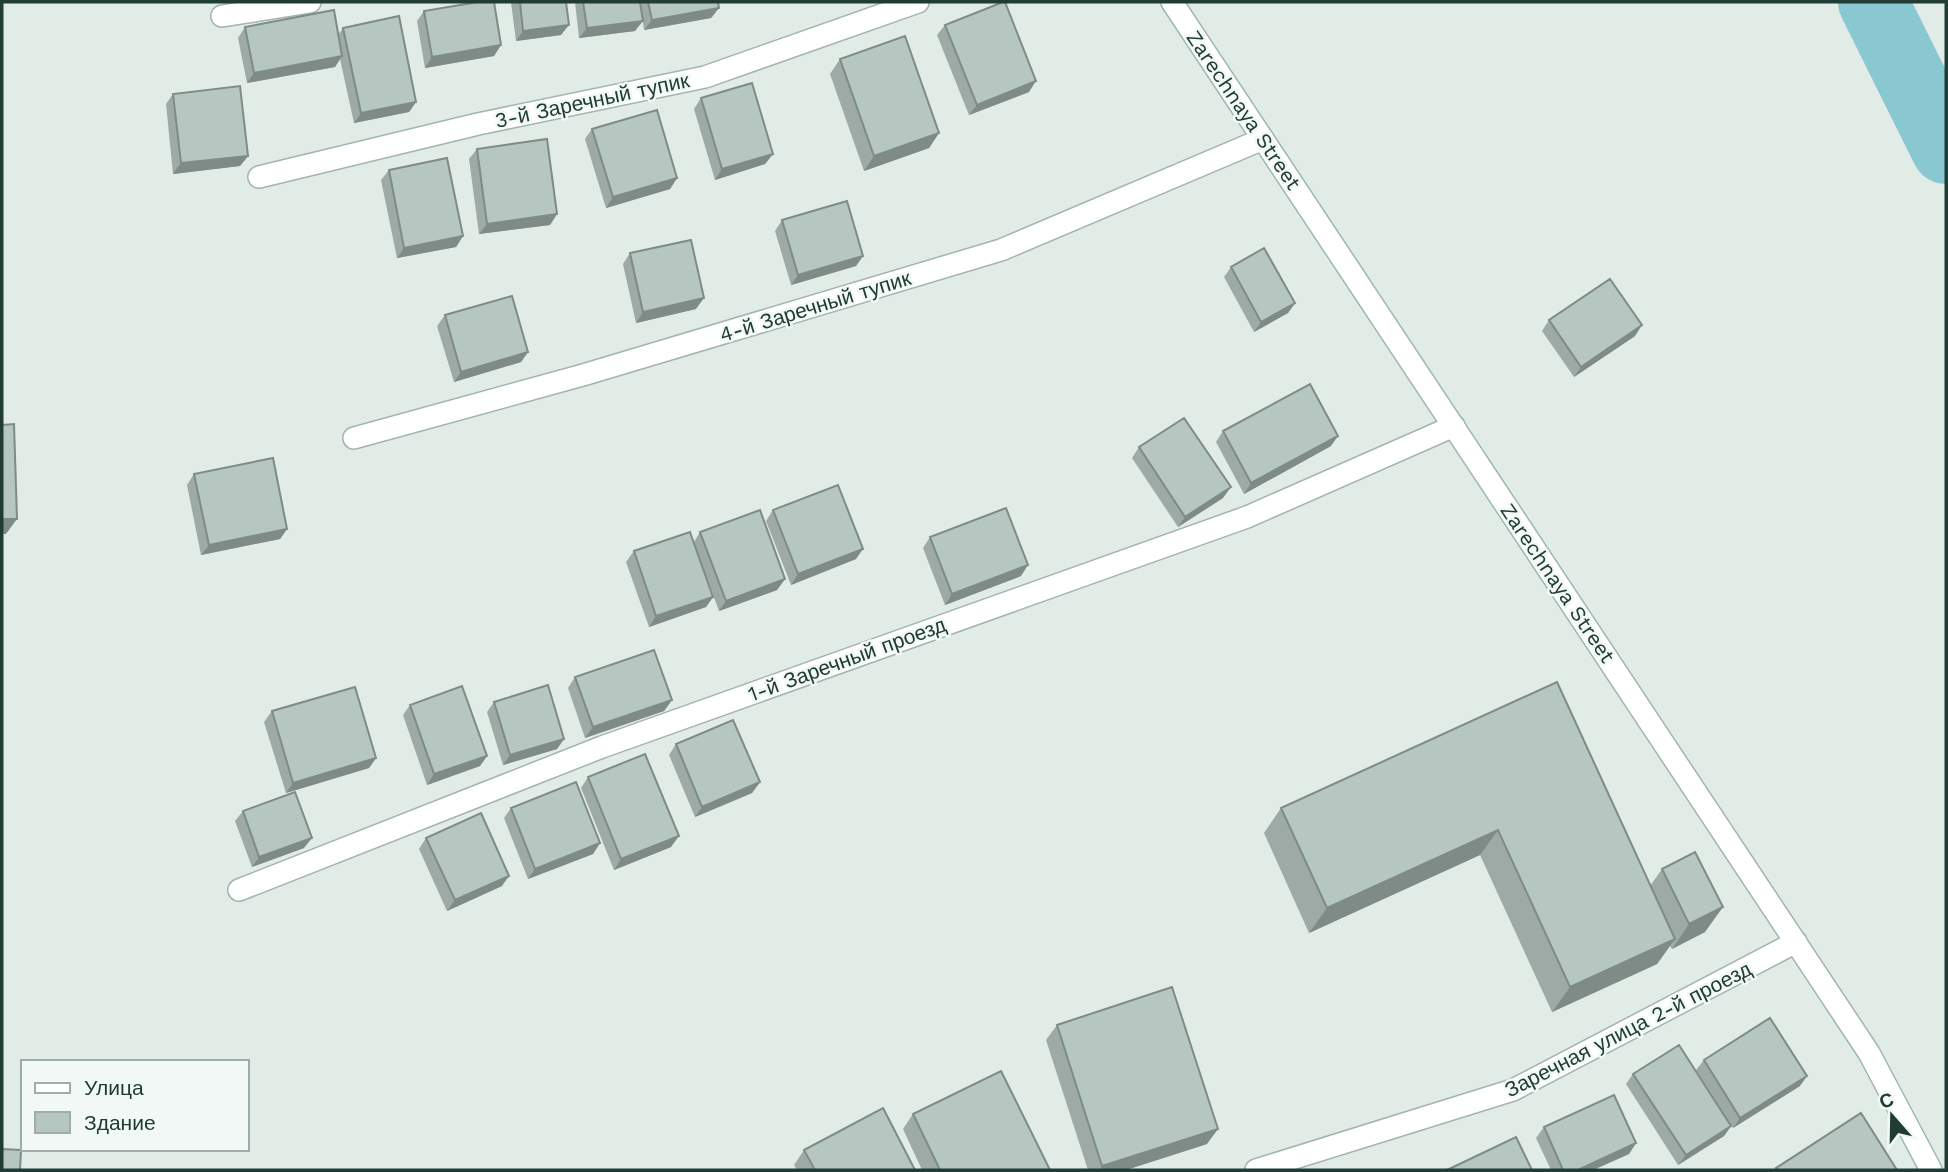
<svg xmlns="http://www.w3.org/2000/svg" width="1948" height="1172" font-family="'Work Sans',sans-serif">
<style>
.lines{fill:none;stroke-linecap:round;stroke-linejoin:round}
.river{stroke:#89c7d1;stroke-width:70}
.street-casing{stroke:#a4b4ae;stroke-width:24}
.secondary-casing{stroke:#9fb7ae;stroke-width:24}
.street{stroke:#fff;stroke-width:21}
.secondary{stroke:#fff;stroke-width:21}
.wall{fill:#9daaa5}
.shaded-wall{fill:#7f8b86}
.building{fill:#b6c6c0;stroke:#7f8b86;stroke-width:2}
.labels{text-anchor:middle;dominant-baseline:central;stroke-width:5;stroke-linejoin:round;paint-order:stroke}
.street-label{font-size:21px;fill:#213c35;stroke:#f2f8f5}
</style>
<rect width="100%" height="100%" fill="#e1ece7"/>
<g class="lines">
<!-- river -->
<path class="river" d="M 1873,2 L 1946,149"/>
<defs>
<path id="street" d="M 222,16 L 310,2
M 259,177 L 478,124 L 705,77 L 918,2
M 354,438 L 583,375 L 1001,250 L 1263,139
M 239,890 L 602,747 L 1247,517 L 1454,426
M 1256,1170 L 1513,1090 L 1796,942"/>
<path id="secondary" d="M 1172,2 L 1869,1053 L 1931,1170"/>
</defs>
<!-- street casing -->
<use href="#street" class="street-casing"/>
<!-- secondary casing -->
<use href="#secondary" class="secondary-casing"/>
<!-- street -->
<use href="#street" class="street"/>
<!-- secondary -->
<use href="#secondary" class="secondary"/>
</g>
<!-- wall -->
<path class="wall" d="M 511,2 L 566,2 L 561,35 L 516,41 Z
M 575,2 L 718,2 L 719,8 L 711,18 L 644,30 L 642,16 L 635,31 L 579,38 Z
M 424,11 L 501,45 L 494,56 L 425,68 L 417,21 Z
M 945,25 L 1029,92 L 969,115 L 937,35 Z
M 245,27 L 338,35 L 343,28 L 416,102 L 409,112 L 354,123 L 340,59 L 335,67 L 247,83 L 238,38 Z
M 840,59 L 939,133 L 929,148 L 864,171 L 830,74 Z
M 173,94 L 248,156 L 240,166 L 173,174 L 166,104 Z
M 701,98 L 773,154 L 765,164 L 715,180 L 694,109 Z
M 592,129 L 677,178 L 670,189 L 606,208 L 585,139 Z
M 477,149 L 557,214 L 550,225 L 479,234 L 469,159 Z
M 389,170 L 463,236 L 456,247 L 397,258 L 381,180 Z
M 782,220 L 863,256 L 856,266 L 791,285 L 775,231 Z
M 630,253 L 696,309 L 636,323 L 623,264 Z
M 1231,267 L 1295,303 L 1288,313 L 1254,332 L 1224,277 Z
M 445,315 L 528,352 L 521,362 L 454,382 L 437,326 Z
M 1549,320 L 1635,336 L 1574,377 L 1542,331 Z
M 1223,431 L 1331,446 L 1244,494 L 1216,442 Z
M 1139,447 L 1223,498 L 1178,527 L 1132,458 Z
M 194,474 L 287,529 L 280,539 L 201,555 L 187,485 Z
M 773,510 L 856,559 L 791,585 L 766,521 Z
M 700,532 L 785,579 L 777,590 L 719,611 L 706,576 L 713,597 L 706,607 L 649,627 L 626,562 L 634,551 L 694,542 Z
M 930,537 L 1021,576 L 945,605 L 923,548 Z
M 575,677 L 672,700 L 664,711 L 585,738 L 568,688 Z
M 1557,682 L 1650,886 L 1662,869 L 1705,932 L 1672,949 L 1670,946 L 1657,964 L 1552,1012 L 1480,855 L 1309,933 L 1264,833 L 1281,808 Z
M 494,702 L 564,739 L 557,749 L 503,765 L 487,712 Z
M 410,705 L 487,756 L 480,766 L 427,785 L 403,715 Z
M 272,711 L 376,758 L 369,768 L 286,793 L 264,722 Z
M 676,744 L 760,782 L 752,793 L 695,817 L 669,755 Z
M 588,777 L 671,847 L 614,870 L 581,788 Z
M 511,808 L 600,843 L 593,854 L 528,879 L 504,818 Z
M 243,811 L 304,848 L 252,867 L 235,821 Z
M 426,838 L 502,886 L 447,911 L 419,849 Z
M 1057,1025 L 1207,1144 L 1126,1170 L 1088,1170 L 1046,1040 Z
M 1704,1060 L 1800,1086 L 1733,1128 L 1696,1070 Z
M 1633,1074 L 1731,1126 L 1724,1136 L 1678,1165 L 1626,1084 Z
M 913,1114 L 1050,1170 L 922,1170 L 903,1129 Z
M 1544,1127 L 1636,1143 L 1629,1154 L 1593,1170 L 1551,1170 L 1536,1138 Z
M 804,1150 L 915,1170 L 797,1170 L 794,1165 Z"/>
<!-- shaded-wall -->
<path class="shaded-wall" d="M 719,8 L 711,18 L 644,30 L 652,20 Z
M 643,21 L 635,31 L 579,38 L 587,28 Z
M 569,25 L 561,35 L 516,41 L 523,31 Z
M 501,45 L 494,56 L 425,68 L 432,57 Z
M 342,56 L 335,67 L 247,83 L 254,73 Z
M 1036,81 L 1029,92 L 969,115 L 977,105 Z
M 416,102 L 409,112 L 354,123 L 361,113 Z
M 939,133 L 929,148 L 864,171 L 874,156 Z
M 773,154 L 765,164 L 715,180 L 722,169 Z
M 248,156 L 240,166 L 173,174 L 181,163 Z
M 677,178 L 670,189 L 606,208 L 613,197 Z
M 557,214 L 550,225 L 479,234 L 487,224 Z
M 463,236 L 456,247 L 397,258 L 404,248 Z
M 863,256 L 856,266 L 791,285 L 798,275 Z
M 704,298 L 696,309 L 636,323 L 643,312 Z
M 1295,303 L 1288,313 L 1254,332 L 1261,322 Z
M 1642,325 L 1635,336 L 1574,377 L 1581,367 Z
M 528,352 L 521,362 L 454,382 L 461,372 Z
M 1338,436 L 1331,446 L 1244,494 L 1251,483 Z
M 1231,487 L 1223,498 L 1178,527 L 1185,517 Z
M 2,519 L 17,519 L 6,534 L 2,534 Z
M 287,529 L 280,539 L 201,555 L 209,545 Z
M 863,549 L 856,559 L 791,585 L 798,574 Z
M 1028,565 L 1021,576 L 945,605 L 952,594 Z
M 785,579 L 777,590 L 719,611 L 726,601 Z
M 713,597 L 706,607 L 649,627 L 656,616 Z
M 672,700 L 664,711 L 585,738 L 593,727 Z
M 564,739 L 557,749 L 503,765 L 510,755 Z
M 487,756 L 480,766 L 427,785 L 434,774 Z
M 376,758 L 369,768 L 286,793 L 293,783 Z
M 760,782 L 752,793 L 695,817 L 702,807 Z
M 1498,830 L 1480,855 L 1309,933 L 1327,908 Z
M 679,836 L 671,847 L 614,870 L 621,859 Z
M 312,838 L 304,848 L 252,867 L 259,857 Z
M 600,843 L 593,854 L 528,879 L 535,869 Z
M 509,876 L 502,886 L 447,911 L 455,900 Z
M 1723,907 L 1705,932 L 1672,949 L 1689,924 Z
M 1675,939 L 1657,964 L 1552,1012 L 1570,987 Z
M 1807,1076 L 1800,1086 L 1733,1128 L 1740,1118 Z
M 1731,1126 L 1724,1136 L 1678,1165 L 1686,1155 Z
M 1218,1129 L 1207,1144 L 1126,1170 L 1100,1170 L 1102,1166 Z
M 1636,1143 L 1629,1154 L 1593,1170 L 1578,1170 Z"/>
<!-- building -->
<path class="building" d="M 478,2 L 494,2 L 501,45 L 432,57 L 424,11 Z
M 520,2 L 566,2 L 569,25 L 523,31 Z
M 583,2 L 640,2 L 643,21 L 587,28 Z
M 648,2 L 718,2 L 719,8 L 652,20 Z
M 1003,2 L 1005,2 L 1036,81 L 977,105 L 945,25 Z
M 334,10 L 342,56 L 254,73 L 245,27 Z
M 399,16 L 416,102 L 361,113 L 343,28 Z
M 905,36 L 939,133 L 874,156 L 840,59 Z
M 752,83 L 773,154 L 722,169 L 701,98 Z
M 240,86 L 248,156 L 181,163 L 173,94 Z
M 657,110 L 677,178 L 613,197 L 592,129 Z
M 547,139 L 557,214 L 487,224 L 477,149 Z
M 447,158 L 463,236 L 404,248 L 389,170 Z
M 847,201 L 863,256 L 798,275 L 782,220 Z
M 691,240 L 704,298 L 643,312 L 630,253 Z
M 1264,248 L 1295,303 L 1261,322 L 1231,267 Z
M 1610,279 L 1642,325 L 1581,367 L 1549,320 Z
M 512,296 L 528,352 L 461,372 L 445,315 Z
M 1310,384 L 1338,436 L 1251,483 L 1223,431 Z
M 1184,418 L 1231,487 L 1185,517 L 1139,447 Z
M 14,424 L 17,519 L 2,519 L 2,425 Z
M 273,458 L 287,529 L 209,545 L 194,474 Z
M 838,485 L 863,549 L 798,574 L 773,510 Z
M 1006,508 L 1028,565 L 952,594 L 930,537 Z
M 760,510 L 785,579 L 726,601 L 700,532 Z
M 690,532 L 713,597 L 656,616 L 634,551 Z
M 654,650 L 672,700 L 593,727 L 575,677 Z
M 1557,682 L 1675,939 L 1570,987 L 1498,830 L 1327,908 L 1281,808 Z
M 548,685 L 564,739 L 510,755 L 494,702 Z
M 462,686 L 487,756 L 434,774 L 410,705 Z
M 355,687 L 376,758 L 293,783 L 272,711 Z
M 733,720 L 760,782 L 702,807 L 676,744 Z
M 645,754 L 679,836 L 621,859 L 588,777 Z
M 576,782 L 600,843 L 535,869 L 511,808 Z
M 295,792 L 312,838 L 259,857 L 243,811 Z
M 481,813 L 509,876 L 455,900 L 426,838 Z
M 1695,852 L 1723,907 L 1689,924 L 1662,869 Z
M 1172,987 L 1218,1129 L 1102,1166 L 1057,1025 Z
M 1770,1018 L 1807,1076 L 1740,1118 L 1704,1060 Z
M 1679,1045 L 1731,1126 L 1686,1155 L 1633,1074 Z
M 1001,1071 L 1050,1170 L 940,1170 L 913,1114 Z
M 1614,1095 L 1636,1143 L 1578,1170 L 1563,1170 L 1544,1127 Z
M 883,1108 L 915,1170 L 815,1170 L 804,1150 Z
M 1861,1113 L 1897,1170 L 1778,1170 L 1776,1168 Z
M 1516,1137 L 1532,1170 L 1447,1170 Z
M 2,1149 L 21,1150 L 20,1170 L 2,1170 Z"/>
<g class="labels">
<!-- street labels -->
<g class="street-label">
<text transform="translate(592 100) rotate(-12)">3-й Заречный тупик</text>
<text transform="translate(1244 110) rotate(56)">Zarechnaya Street</text>
<text transform="translate(815 306) rotate(-17)">4-й Заречный тупик</text>
<text transform="translate(1558 583) rotate(56)">Zarechnaya Street</text>
<text transform="translate(847 659) rotate(-20)">1-й Заречный проезд</text>
<text transform="translate(1628 1029) rotate(-27)">Заречная улица 2-й проезд</text>
</g>
</g>
<!-- border -->
<rect width="1948" height="1172" fill="none" stroke="#213c35" stroke-width="7"/>
<!-- legend -->
<rect x="21" y="1060" width="228" height="91" fill="#f2f8f5" stroke="#9eada8" stroke-width="2"/>
<rect x="35" y="1083" width="35" height="10" fill="#ffffff" stroke="#9eada8" stroke-width="2"/>
<text x="84" y="1095" font-size="21" fill="#213c35">Улица</text>
<rect x="35" y="1112" width="35" height="21" fill="#b6c6c0" stroke="#9eada8" stroke-width="2"/>
<text x="84" y="1130" font-size="21" fill="#213c35">Здание</text>
<!-- north arrow -->
<g transform="translate(1892 1116) rotate(340)" stroke="#f2f8f5" stroke-width="5" paint-order="stroke">
<path d="M0-5L12 26L0 18L-12 26Z" fill="#213c35"/>
<text y="-10" font-size="19" font-weight="bold" text-anchor="middle" fill="#213c35">С</text>
</g>
</svg>
